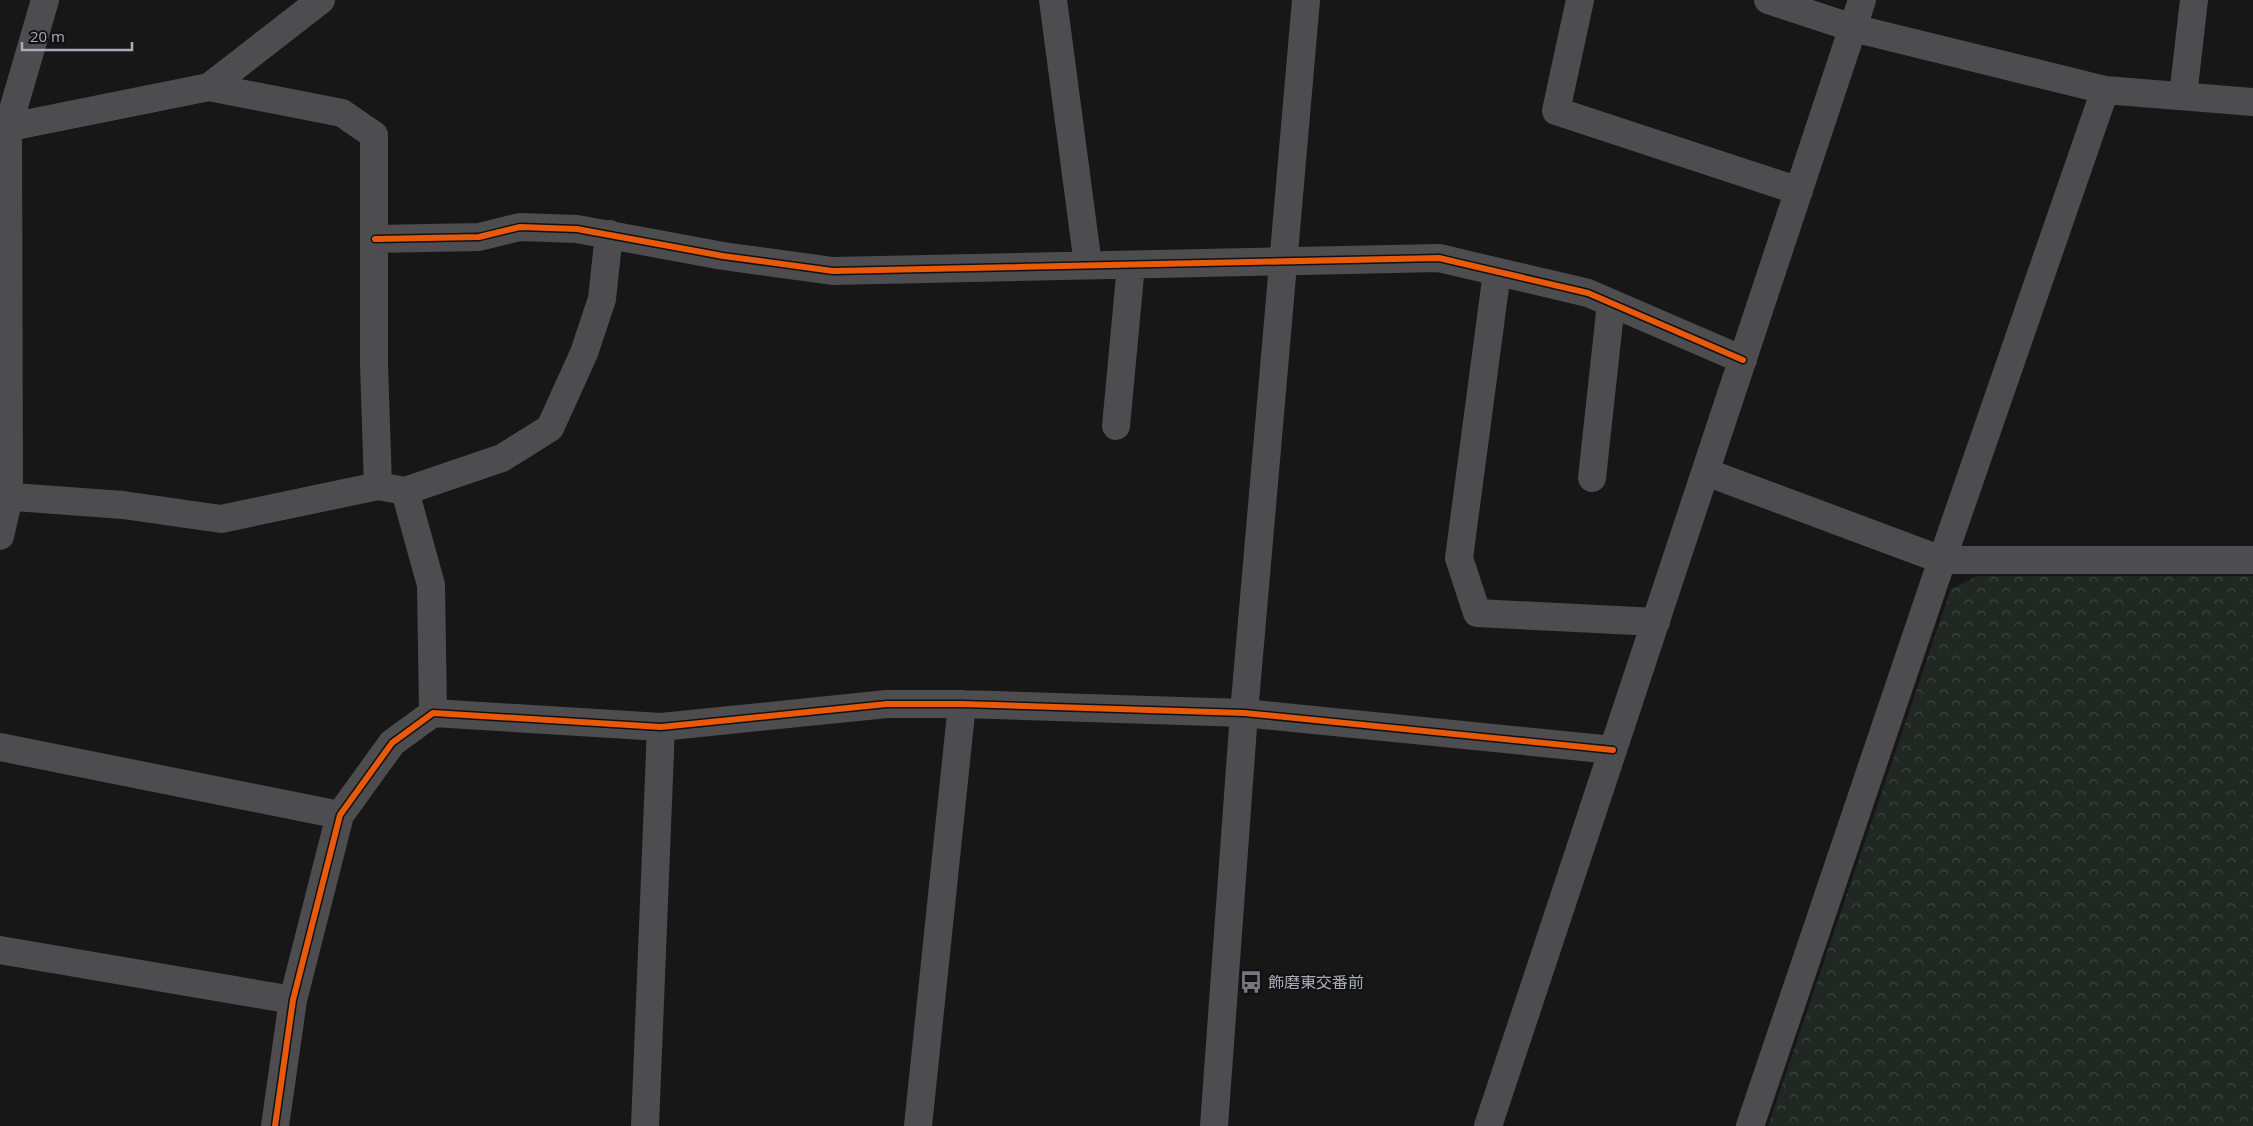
<svg xmlns="http://www.w3.org/2000/svg" width="2253" height="1126" font-family="'Open Sans','Noto Sans JP',sans-serif">
<style>
.park{fill:url(#park-crowns)}
.lines{fill:none;stroke-linecap:round;stroke-linejoin:round}
.minor{stroke:#4d4d50;stroke-width:28}
.tertiary{stroke:#4d4d50;stroke-width:28}
.cycleway-casing{stroke:#111113;stroke-width:9}
.cycleway{stroke:#e8590c;stroke-width:6}
.labels{text-anchor:middle;dominant-baseline:central;stroke-width:4;stroke-linejoin:round;paint-order:stroke}
.poi-label{font-size:16px;fill:#a9abb7;stroke:#111113;text-anchor:start}
</style>
<defs>
<pattern id="park-crowns" width="20" height="18" patternUnits="userSpaceOnUse" patternTransform="scale(1.25)"><rect width="20" height="18" fill="#212722"/><path d="M2 6a3 3 0 1 1 6 0M12 15a3 3 0 1 1 6 0" fill="none" stroke="#3e4440"/></pattern>
</defs>
<rect width="100%" height="100%" fill="#171717"/>
<!-- park -->
<path class="park" d="M 1977,576 L 2253,576 L 2253,1126 L 1768,1126 L 1951,589 Z"/>
<g class="lines">
<!-- minor -->
<path class="minor" d="M 1053,0 L 1088,265
M 1580,0 L 1556,111 L 1799,191
M 1768,0 L 1853,28 L 2105,90 L 2253,102
M 209,87 L 342,113 L 374,135 L 374,365 L 378,486 L 405,491 L 431,585 L 433,713
M 2183,96 L 2194,0
M 0,129 L 209,87 L 321,0
M 375,239 L 479,237 L 520,227 L 577,229 L 723,256 L 833,271 L 1439,258 L 1588,293 L 1743,360
M 1497,272 L 1459,558 L 1477,613 L 1656,622
M 1116,426 L 1131,265
M 1706,472 L 1942,560 L 2253,560
M 1592,478 L 1611,303
M 405,491 L 502,458 L 550,428 L 584,353 L 602,299 L 609,234
M 0,496 L 123,505 L 221,519 L 378,486
M 0,747 L 340,815
M 0,950 L 293,1000
M 275,1126 L 293,1000 L 340,815 L 392,743 L 433,713 L 661,727 L 887,704 L 962,704 L 1244,713 L 1613,750
M 645,1126 L 661,727
M 918,1126 L 962,704
M 1488,1126 L 1862,0
M 1750,1126 L 1942,560 L 2105,90"/>
<!-- tertiary -->
<path class="tertiary" d="M 0,536 L 9,497 L 8,127 L 45,0
M 1214,1126 L 1244,713 L 1306,0"/>
<defs>
<path id="cycleway" d="M 375,239 L 479,237 L 520,227 L 577,229 L 723,256 L 833,271 L 1439,258 L 1588,293 L 1743,360
M 275,1126 L 293,1000 L 340,815 L 392,743 L 433,713 L 661,727 L 887,704 L 962,704 L 1244,713 L 1613,750"/>
</defs>
<!-- cycleway casing -->
<use href="#cycleway" class="cycleway-casing"/>
<!-- cycleway -->
<use href="#cycleway" class="cycleway"/>
</g>
<!-- icons -->
<defs>
<symbol id="bus-bare" viewBox="-9 -9 18 18"><path d="M-5-6H5V4H4V6H2V4H-2V6H-4V4H-5ZM-3.5-4V0h7V-4ZM-3.5 1.2v1.5H-2V1.2ZM2 1.2v1.5H3.5V1.2Z" fill="#76777f" stroke="#111113" stroke-width="2.5" paint-order="stroke"/></symbol>
</defs>
<g fill-rule="evenodd">
<use href="#bus-bare" x="1235" y="966" width="32" height="32"/>
</g>
<g class="labels">
<!-- poi labels -->
<g class="poi-label">
<text x="1268" y="982">飾磨東交番前</text>
</g>
</g>
<!-- scale -->
<path d="M22 42v8h110v-8" fill="none" stroke="#a9abb7" stroke-width="2.5"/>
<text x="30" y="42" font-size="15" fill="#a9abb7" stroke="#111113" stroke-width="4" paint-order="stroke">20 m</text>
</svg>
